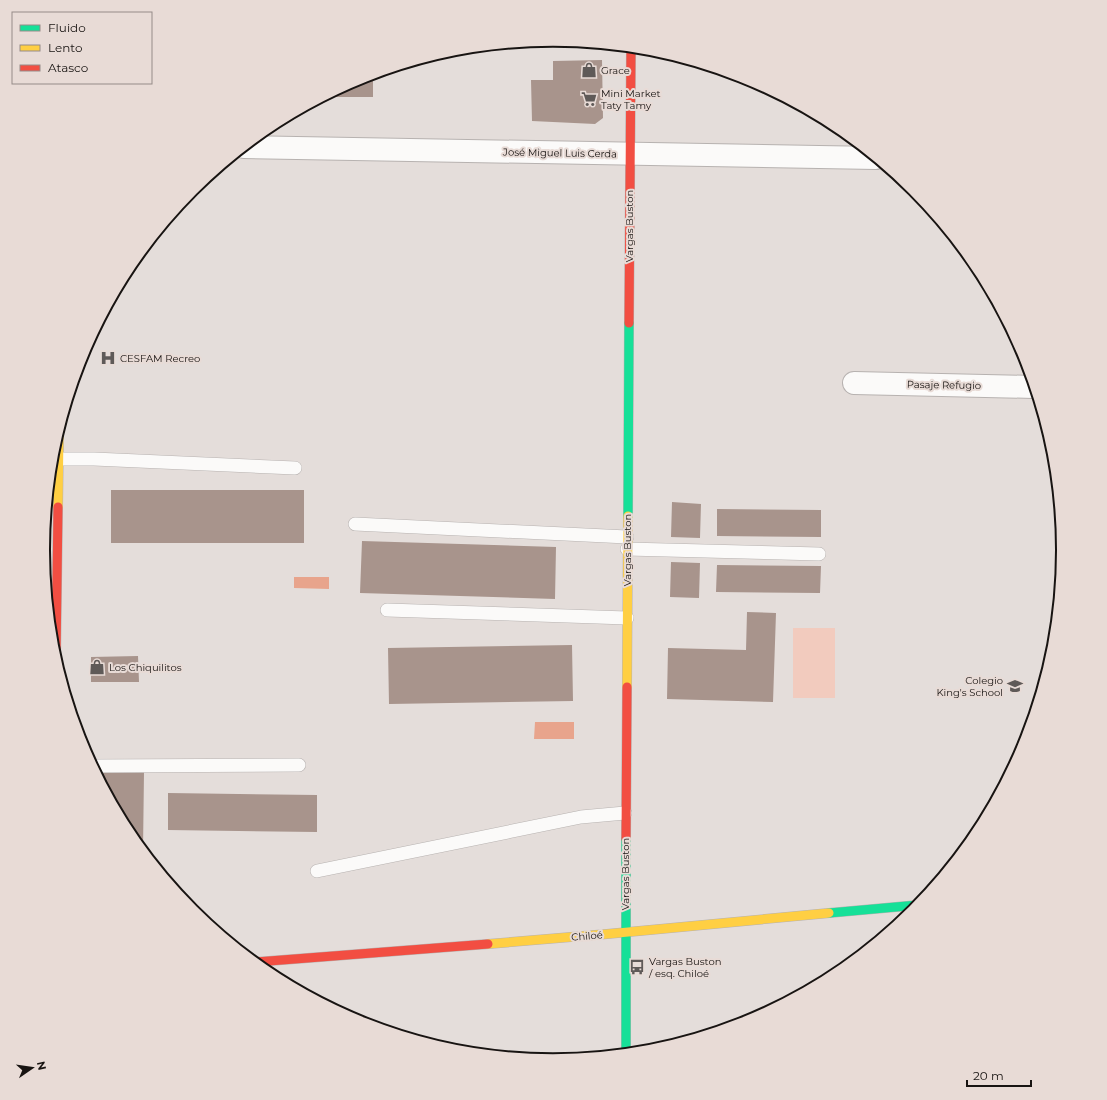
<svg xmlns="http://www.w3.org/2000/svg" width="1107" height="1100" font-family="Montserrat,sans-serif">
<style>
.green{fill:#f2cbbe}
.water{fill:#e8a48c}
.building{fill:#a8948c}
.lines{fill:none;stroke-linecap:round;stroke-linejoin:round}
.lane-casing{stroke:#b7b2b0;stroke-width:14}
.street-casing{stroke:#b7b2b0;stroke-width:24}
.fast-casing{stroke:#b7b2b0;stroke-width:10}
.slow-casing{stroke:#b7b2b0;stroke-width:10}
.jam-casing{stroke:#b7b2b0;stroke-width:10}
.lane{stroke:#fbfaf9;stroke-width:13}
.street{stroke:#fbfaf9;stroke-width:22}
.fast{stroke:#16e098;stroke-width:9}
.slow{stroke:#ffcf43;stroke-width:9}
.jam{stroke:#f24e42;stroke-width:9}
.labels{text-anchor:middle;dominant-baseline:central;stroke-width:4;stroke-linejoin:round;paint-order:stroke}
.poi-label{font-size:10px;fill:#181412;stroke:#e8dbd6;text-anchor:start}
.street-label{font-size:10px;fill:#181412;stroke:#e8dbd6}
.rim{fill:none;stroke:#181412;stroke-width:2}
</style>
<rect width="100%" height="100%" fill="#e4ddda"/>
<!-- green -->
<path class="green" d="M 793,628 L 835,628 L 835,698 L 793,698 Z"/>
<!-- water -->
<path class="water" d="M 294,577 L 329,577 L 329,589 L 294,588 Z
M 535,722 L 574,722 L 574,739 L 534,739 Z"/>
<!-- building -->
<path class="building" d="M 602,60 L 603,118 L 595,124 L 532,121 L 531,80 L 553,80 L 553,61 Z
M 373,75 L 373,97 L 325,97 L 359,79 Z
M 111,490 L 304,490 L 304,543 L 111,543 Z
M 672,502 L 701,504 L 700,538 L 671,537 Z
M 717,509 L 821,510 L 821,537 L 717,536 Z
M 362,541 L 556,547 L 555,599 L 360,593 Z
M 671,562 L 700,563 L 699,598 L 670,597 Z
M 717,565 L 821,566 L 820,593 L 716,592 Z
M 747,612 L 776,613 L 773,702 L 667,699 L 668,648 L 746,650 Z
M 572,645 L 573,701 L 389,704 L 388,648 Z
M 138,656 L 139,682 L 91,682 L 91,657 Z
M 96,771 L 144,772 L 143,850 L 129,833 Z
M 168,793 L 317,795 L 317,832 L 168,830 Z"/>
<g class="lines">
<defs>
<path id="lane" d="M 58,459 L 94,459 L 295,468
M 355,524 L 627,537
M 627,549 L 819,554
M 387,610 L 627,618
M 94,766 L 299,765
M 317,871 L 581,817 L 625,813"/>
<path id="street" d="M 244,147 L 876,158
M 854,383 L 1034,387"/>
<path id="fast" d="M 628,516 L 629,323
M 626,839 L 626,1053
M 829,913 L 918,905"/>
<path id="slow" d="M 58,507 L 59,433
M 627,687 L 628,516
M 488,944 L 607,934 L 829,913"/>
<path id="jam" d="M 629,323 L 631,48
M 56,658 L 58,507
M 626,839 L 627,687
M 256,962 L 488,944"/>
</defs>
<!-- lane casing -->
<use href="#lane" class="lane-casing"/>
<!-- street casing -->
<use href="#street" class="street-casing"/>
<!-- fast casing -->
<use href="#fast" class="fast-casing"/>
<!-- slow casing -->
<use href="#slow" class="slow-casing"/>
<!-- jam casing -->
<use href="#jam" class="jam-casing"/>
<!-- lane -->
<use href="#lane" class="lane"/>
<!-- street -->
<use href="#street" class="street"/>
<!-- fast -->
<use href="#fast" class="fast"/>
<!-- slow -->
<use href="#slow" class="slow"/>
<!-- jam -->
<use href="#jam" class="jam"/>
</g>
<!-- icons -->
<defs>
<symbol id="shop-bare" viewBox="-9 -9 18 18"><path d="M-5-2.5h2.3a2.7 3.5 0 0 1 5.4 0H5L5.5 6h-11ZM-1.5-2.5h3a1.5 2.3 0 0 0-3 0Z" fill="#5f5a58" stroke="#e8dbd6" stroke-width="2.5" paint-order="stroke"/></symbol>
<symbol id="supermarket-bare" viewBox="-9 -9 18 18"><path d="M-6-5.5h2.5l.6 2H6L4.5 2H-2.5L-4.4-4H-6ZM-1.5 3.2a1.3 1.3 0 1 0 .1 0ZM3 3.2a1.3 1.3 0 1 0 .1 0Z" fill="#5f5a58" stroke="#e8dbd6" stroke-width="2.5" paint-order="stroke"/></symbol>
<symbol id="hospital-bare" viewBox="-9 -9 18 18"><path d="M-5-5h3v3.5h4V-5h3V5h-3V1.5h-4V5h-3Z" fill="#5f5a58" stroke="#e8dbd6" stroke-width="2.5" paint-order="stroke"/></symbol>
<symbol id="school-bare" viewBox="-9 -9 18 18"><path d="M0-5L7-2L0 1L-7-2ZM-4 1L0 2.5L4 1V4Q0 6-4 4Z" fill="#5f5a58" stroke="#e8dbd6" stroke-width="2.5" paint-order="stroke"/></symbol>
<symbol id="bus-bare" viewBox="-9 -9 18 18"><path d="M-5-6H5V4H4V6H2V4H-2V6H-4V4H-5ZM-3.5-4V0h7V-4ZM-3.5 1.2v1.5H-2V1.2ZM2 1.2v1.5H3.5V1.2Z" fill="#5f5a58" stroke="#e8dbd6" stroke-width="2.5" paint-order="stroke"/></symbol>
</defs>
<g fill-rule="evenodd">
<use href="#shop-bare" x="578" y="59" width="22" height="22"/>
<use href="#supermarket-bare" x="578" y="88" width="22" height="22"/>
<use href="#hospital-bare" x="97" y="347" width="22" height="22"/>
<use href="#shop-bare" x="86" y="656" width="22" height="22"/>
<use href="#school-bare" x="1004" y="675" width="22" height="22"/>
<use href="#bus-bare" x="626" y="956" width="22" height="22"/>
</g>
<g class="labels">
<!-- poi labels -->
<g class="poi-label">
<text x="601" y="70">Grace</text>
<text x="601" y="93">Mini Market<tspan x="601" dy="12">Taty Tamy</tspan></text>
<text x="120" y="358">CESFAM Recreo</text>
<text x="109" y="667">Los Chiquilitos</text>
<text x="1003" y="680" text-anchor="end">Colegio<tspan x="1003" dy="12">King's School</tspan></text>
<text x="649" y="961">Vargas Buston<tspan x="649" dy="12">/ esq. Chiloé</tspan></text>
</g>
<!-- street labels -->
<g class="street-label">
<text transform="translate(560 153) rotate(1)">José Miguel Luis Cerda</text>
<text transform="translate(629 226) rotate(-90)">Vargas Buston</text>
<text transform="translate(944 385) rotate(1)">Pasaje Refugio</text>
<text transform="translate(627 550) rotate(-90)">Vargas Buston</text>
<text transform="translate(625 874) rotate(-90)">Vargas Buston</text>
<text transform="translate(587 936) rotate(-5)">Chiloé</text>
</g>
</g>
<!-- crop -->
<path d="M0 0H1107V1100H0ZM50 550a503 503 0 1 1 1006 0a503 503 0 1 1-1006 0Z" fill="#e8dbd6" fill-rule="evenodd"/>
<path class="rim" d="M50 550a503 503 0 1 1 1006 0a503 503 0 1 1-1006 0Z"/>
<!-- legend -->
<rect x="12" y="12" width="140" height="72" fill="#e8dbd6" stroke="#958b88"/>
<rect x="20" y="25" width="20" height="6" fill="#16e098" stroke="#958b88"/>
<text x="48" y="32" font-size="12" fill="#181412">Fluido</text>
<rect x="20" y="45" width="20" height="6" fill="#ffcf43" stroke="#958b88"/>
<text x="48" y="52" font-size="12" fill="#181412">Lento</text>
<rect x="20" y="65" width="20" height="6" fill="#f24e42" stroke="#958b88"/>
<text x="48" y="72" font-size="12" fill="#181412">Atasco</text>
<!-- north arrow -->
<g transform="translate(32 1068) rotate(77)" stroke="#e8dbd6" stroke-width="3" paint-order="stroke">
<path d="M0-3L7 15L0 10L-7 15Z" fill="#181412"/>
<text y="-6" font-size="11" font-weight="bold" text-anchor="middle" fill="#181412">N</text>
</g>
<!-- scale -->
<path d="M967 1080v6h64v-6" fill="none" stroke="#181412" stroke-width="2"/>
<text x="973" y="1080" font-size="12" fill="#181412" stroke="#e8dbd6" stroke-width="3" paint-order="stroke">20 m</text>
</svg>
